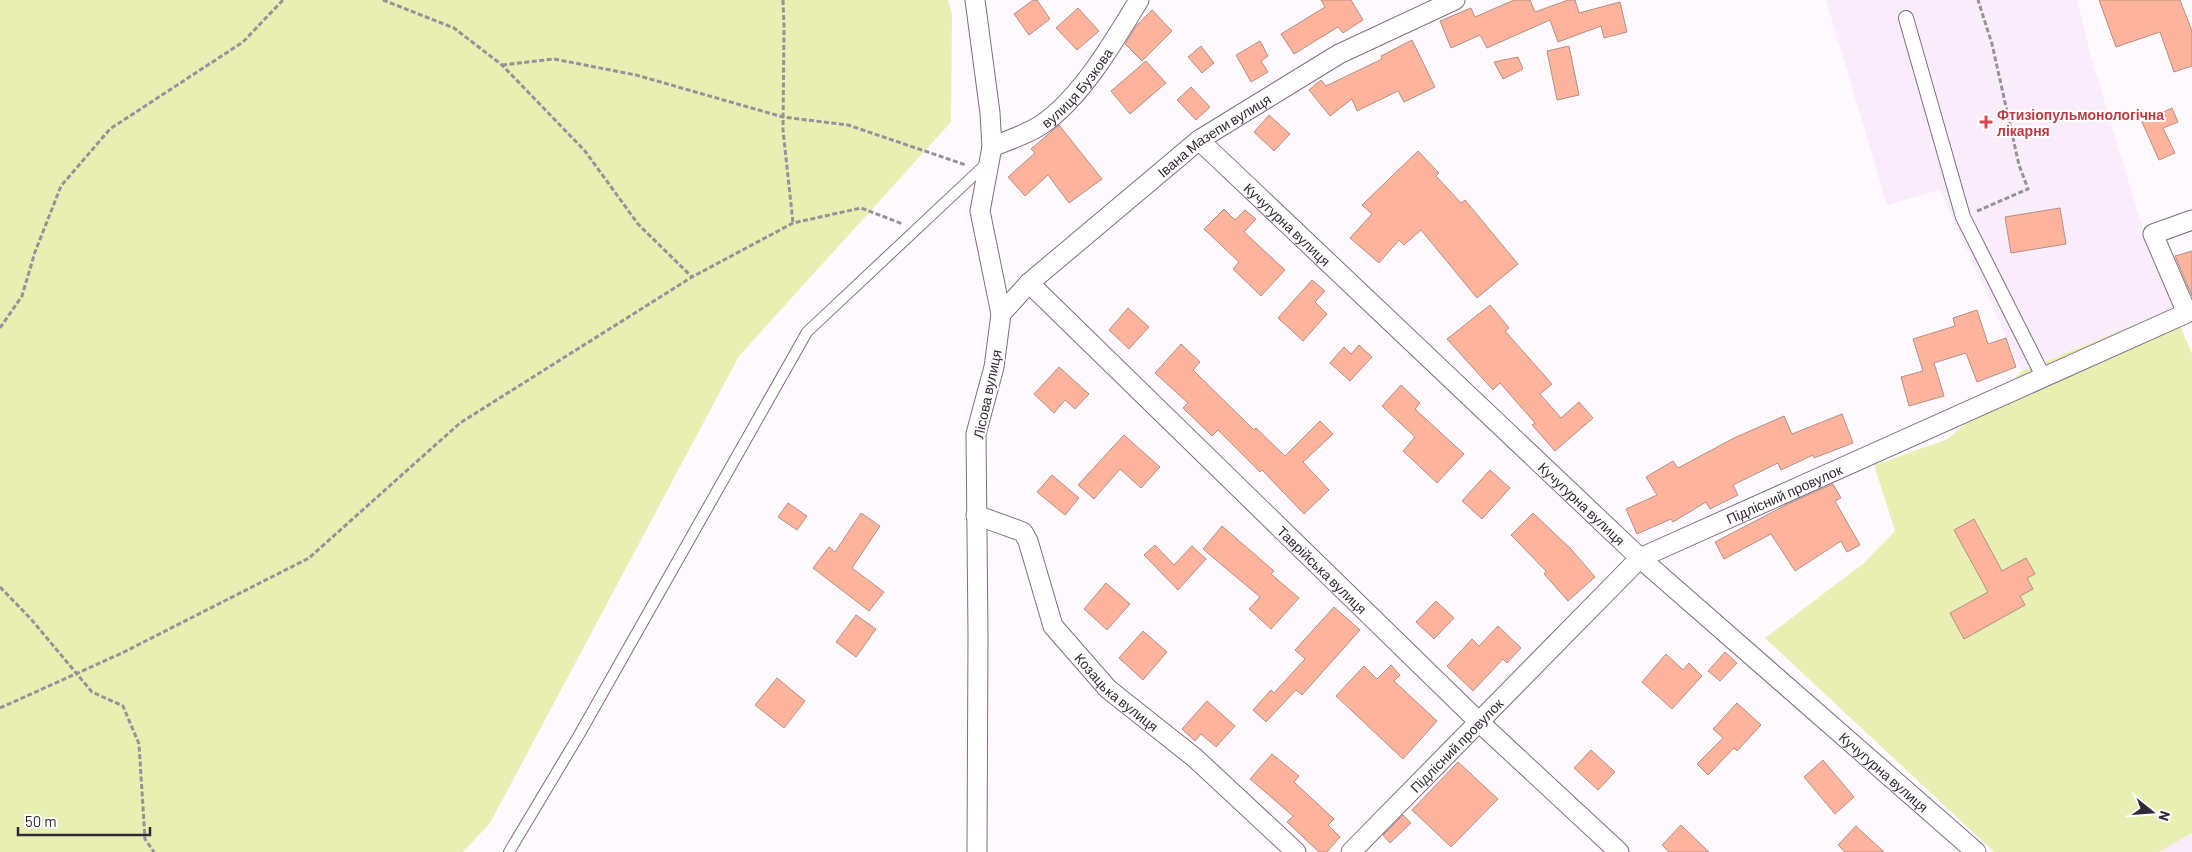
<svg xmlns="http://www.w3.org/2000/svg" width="2192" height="852" font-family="Barlow,sans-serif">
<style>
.built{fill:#faedfb}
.green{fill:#e7efb3}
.building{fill:#fdb39c;stroke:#b48f84}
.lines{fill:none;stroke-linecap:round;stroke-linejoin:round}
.service-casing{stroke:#826b84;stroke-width:12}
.pedestrian-casing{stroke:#826b84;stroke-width:16}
.minor-casing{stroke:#826b84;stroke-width:21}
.path{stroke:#989199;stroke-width:3;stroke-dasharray:5 2.5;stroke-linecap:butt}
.service{stroke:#fff;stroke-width:10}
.pedestrian{stroke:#fff;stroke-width:14}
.minor{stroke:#fff;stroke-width:19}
.health-dot{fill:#e0444e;stroke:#fff;stroke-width:2}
.labels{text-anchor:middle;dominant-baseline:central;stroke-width:4;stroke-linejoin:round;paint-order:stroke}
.street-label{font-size:14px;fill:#332934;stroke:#fff}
.health-label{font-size:14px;font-weight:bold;fill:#be3a42;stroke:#fff;text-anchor:start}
</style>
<rect width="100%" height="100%" fill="#fef9fe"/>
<!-- built -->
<path class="built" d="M 1826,0 L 2077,0 L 2090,53 L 2142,226 L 2173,309 L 2022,371 L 1940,190 L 1887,205 Z
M 2192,833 L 2192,852 L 2159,852 Z"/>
<!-- green -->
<path class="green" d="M 0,0 L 948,0 L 952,14 L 951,122 L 739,356 L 490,823 L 463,852 L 0,852 Z
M 2173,309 L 2192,354 L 2192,833 L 2159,852 L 1994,852 L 1765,638 L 1864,563 L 1895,531 L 1874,465 L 1948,439 L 2022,371 Z"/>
<!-- building -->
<path class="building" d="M 1033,0 L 1037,0 L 1050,19 L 1029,35 L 1014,14 Z
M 1321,0 L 1351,0 L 1363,20 L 1343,33 L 1338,27 L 1294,54 L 1281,34 L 1325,7 Z
M 1514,0 L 1530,0 L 1535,12 L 1568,0 L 1575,0 L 1579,13 L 1620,2 L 1627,32 L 1604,38 L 1601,26 L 1558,42 L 1550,20 L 1487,48 L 1480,35 L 1451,48 L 1440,21 L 1471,8 L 1475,17 Z
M 2099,0 L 2180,0 L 2192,31 L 2192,66 L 2174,72 L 2160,32 L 2116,47 Z
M 1078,8 L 1099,31 L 1077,50 L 1056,28 Z
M 1152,10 L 1172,31 L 1142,61 L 1125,44 L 1137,25 Z
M 1412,40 L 1435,87 L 1404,102 L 1398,91 L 1357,111 L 1352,99 L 1330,116 L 1309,90 L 1321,80 L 1326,86 L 1382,59 L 1381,56 Z
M 1260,41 L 1268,56 L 1261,61 L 1268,72 L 1251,82 L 1236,55 Z
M 1201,46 L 1214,63 L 1202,73 L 1188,57 Z
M 1569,46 L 1579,95 L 1557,100 L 1547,51 Z
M 1518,57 L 1523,69 L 1503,79 L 1494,62 Z
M 1146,61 L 1166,83 L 1130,114 L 1111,91 Z
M 1191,87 L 1210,107 L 1196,120 L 1177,100 Z
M 2172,108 L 2178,122 L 2163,128 L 2175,153 L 2159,160 L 2142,122 Z
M 1269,115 L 1290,134 L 1274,151 L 1254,132 Z
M 1059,125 L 1102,179 L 1069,203 L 1048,175 L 1025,196 L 1008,177 L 1035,153 L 1031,149 Z
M 1418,151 L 1439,173 L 1436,176 L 1461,203 L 1465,200 L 1518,264 L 1477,298 L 1421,230 L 1404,245 L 1399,240 L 1379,263 L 1350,238 L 1372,214 L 1362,205 Z
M 2060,208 L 2066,244 L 2011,253 L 2005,217 Z
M 1224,209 L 1235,220 L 1245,210 L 1256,219 L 1244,232 L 1285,270 L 1261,296 L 1233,269 L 1239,262 L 1204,229 Z
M 2192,251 L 2192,296 L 2175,256 Z
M 1312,280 L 1325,291 L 1315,302 L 1327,314 L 1303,341 L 1278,318 Z
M 1490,305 L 1509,328 L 1505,331 L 1552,384 L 1540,394 L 1561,418 L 1579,402 L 1593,418 L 1555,451 L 1532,425 L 1535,423 L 1500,383 L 1493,390 L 1447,339 Z
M 1128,308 L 1149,327 L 1129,349 L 1109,330 Z
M 1977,310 L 1988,344 L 2006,338 L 2016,367 L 1977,382 L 1966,353 L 1934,363 L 1944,396 L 1909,406 L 1901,377 L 1923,371 L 1913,339 L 1955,326 L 1953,318 Z
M 1181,344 L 1200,362 L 1193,370 L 1254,430 L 1256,428 L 1285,456 L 1320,421 L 1333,434 L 1303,462 L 1329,490 L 1304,514 L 1262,470 L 1260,472 L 1218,430 L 1212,436 L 1183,408 L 1188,403 L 1155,373 Z
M 1359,345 L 1372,357 L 1350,381 L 1330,363 L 1344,347 L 1351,354 Z
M 1059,367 L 1089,394 L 1075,409 L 1065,400 L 1054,413 L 1034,394 Z
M 1401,385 L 1420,403 L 1415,409 L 1464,454 L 1437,483 L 1403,451 L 1415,437 L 1382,406 Z
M 1842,414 L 1853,443 L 1814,458 L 1813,455 L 1781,470 L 1778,463 L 1733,485 L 1738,495 L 1710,509 L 1706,502 L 1673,522 L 1671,519 L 1637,534 L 1626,509 L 1657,495 L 1646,477 L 1673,461 L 1678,468 L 1734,438 L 1784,416 L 1792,434 Z
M 1124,435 L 1160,467 L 1141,488 L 1120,469 L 1094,499 L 1078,485 Z
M 1490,470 L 1510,488 L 1482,519 L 1462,501 Z
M 1052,475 L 1079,498 L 1065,515 L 1037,492 Z
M 1833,484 L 1841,498 L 1835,501 L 1860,545 L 1847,552 L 1841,541 L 1795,571 L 1771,534 L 1724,559 L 1715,542 L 1788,504 Z
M 788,503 L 807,516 L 797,530 L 778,517 Z
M 861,513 L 880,526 L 852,568 L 884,592 L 869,611 L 813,568 L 829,547 L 835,552 Z
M 1533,513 L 1571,549 L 1595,577 L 1568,601 L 1544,574 L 1546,571 L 1511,535 Z
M 1974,519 L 2002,571 L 2026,558 L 2035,574 L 2027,578 L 2033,589 L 2020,596 L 2025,605 L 1964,639 L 1950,613 L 1988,592 L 1954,530 Z
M 1222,526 L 1274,571 L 1271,574 L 1299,598 L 1271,629 L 1249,609 L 1260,597 L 1203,549 Z
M 1155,545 L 1174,565 L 1192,546 L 1206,559 L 1178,590 L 1144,555 Z
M 1106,583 L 1130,604 L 1107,630 L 1084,609 Z
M 1436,601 L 1454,618 L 1434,639 L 1416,622 Z
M 1334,607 L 1360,630 L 1302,695 L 1296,690 L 1266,722 L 1253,710 L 1271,690 L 1274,693 L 1305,659 L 1295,650 Z
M 856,615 L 876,629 L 856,657 L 836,642 Z
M 1498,626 L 1521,648 L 1507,663 L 1503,659 L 1473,691 L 1447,666 L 1472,639 L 1479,646 Z
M 1143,631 L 1167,652 L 1143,680 L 1119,658 Z
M 1725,652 L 1737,663 L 1720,681 L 1708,671 Z
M 1666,654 L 1683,670 L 1689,663 L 1702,676 L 1672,709 L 1642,682 Z
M 1391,665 L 1400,675 L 1394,681 L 1437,721 L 1403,759 L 1336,696 L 1364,666 L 1377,679 Z
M 777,678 L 805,701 L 784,728 L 755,705 Z
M 1207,701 L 1235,726 L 1216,747 L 1201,734 L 1195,741 L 1182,729 Z
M 1737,703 L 1761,725 L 1737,751 L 1734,748 L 1708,775 L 1697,764 L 1723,738 L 1713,729 Z
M 1591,750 L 1615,772 L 1598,790 L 1574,768 Z
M 1272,754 L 1299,776 L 1294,782 L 1334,819 L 1328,825 L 1340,837 L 1327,852 L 1319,852 L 1287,822 L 1293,816 L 1250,779 Z
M 1823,760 L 1854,797 L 1835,814 L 1804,777 Z
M 1458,762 L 1498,799 L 1451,847 L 1412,810 Z
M 1403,815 L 1411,823 L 1390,843 L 1383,835 Z
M 1681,825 L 1709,852 L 1669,852 L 1662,845 Z
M 1856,826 L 1884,852 L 1845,852 L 1838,845 Z"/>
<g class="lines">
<defs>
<path id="service" d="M 509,852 L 579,735 L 807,332 L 987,163"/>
<path id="pedestrian" d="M 1906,18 L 1963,217 L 2043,376"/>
<g id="minor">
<path d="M 975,0 L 990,113 L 992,147 L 980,211 L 1001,314 L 994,367 L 976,434 L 978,635 L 977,852"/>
<path id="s1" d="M 1199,140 L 1640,558 L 1976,852"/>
<path id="s2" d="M 992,147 C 1008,140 1029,134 1044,123 C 1083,95 1114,41 1139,0"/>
<path id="s3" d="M 1029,283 L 1479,722 L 1619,852"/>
<path id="s4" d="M 1001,314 L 1029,283 L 1199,140 L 1339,54 L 1455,0"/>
<path id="s5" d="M 976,515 L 1023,532 L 1028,541 L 1053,626 L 1108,689 L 1195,758 L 1296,852"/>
<path id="s6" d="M 1351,852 L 1640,558 L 2187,313 L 2153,234 L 2192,220"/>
</g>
</defs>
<!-- service casing -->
<use href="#service" class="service-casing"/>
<!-- pedestrian casing -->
<use href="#pedestrian" class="pedestrian-casing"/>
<!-- minor casing -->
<use href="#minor" class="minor-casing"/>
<!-- path -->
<path class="path" d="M 383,0 L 454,28 L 502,65 L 585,151 L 638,224 L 692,277
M 783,0 L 784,27 L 783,130 L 793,223
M 502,65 L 554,59 L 636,75 L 783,117 L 848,125 L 966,165
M 1977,211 L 2028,189 L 2019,165 L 1992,44 L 1978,0
M 0,328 L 22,296 L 35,252 L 61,186 L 110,129 L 243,42 L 283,0
M 0,587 L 31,619 L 92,692 L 123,706 L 139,744 L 145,839 L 154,852
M 0,708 L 122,653 L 309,558 L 460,423 L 692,277 L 793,223 L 861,208 L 903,224"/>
<!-- service -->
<use href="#service" class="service"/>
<!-- pedestrian -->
<use href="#pedestrian" class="pedestrian"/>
<!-- minor -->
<use href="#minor" class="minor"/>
</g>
<!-- markers -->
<path class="health-dot" d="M1983.5 114.5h5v5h5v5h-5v5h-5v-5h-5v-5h5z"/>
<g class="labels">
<!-- street labels -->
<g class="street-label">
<text stroke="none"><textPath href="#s2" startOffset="106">вулиця Бузкова</textPath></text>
<text stroke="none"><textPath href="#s4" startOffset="279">Івана Мазепи вулиця</textPath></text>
<text stroke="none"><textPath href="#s1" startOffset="122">Кучугурна вулиця</textPath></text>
<text transform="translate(987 394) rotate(-78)">Лісова вулиця</text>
<text stroke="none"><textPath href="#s6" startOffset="570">Підлісний провулок</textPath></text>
<text stroke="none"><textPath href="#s1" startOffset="528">Кучугурна вулиця</textPath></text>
<text stroke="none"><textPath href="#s3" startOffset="410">Таврійська вулиця</textPath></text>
<text stroke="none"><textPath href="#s5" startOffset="241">Козацька вулиця</textPath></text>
<text stroke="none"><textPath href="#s6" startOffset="150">Підлісний провулок</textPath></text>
<text stroke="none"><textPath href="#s1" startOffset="932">Кучугурна вулиця</textPath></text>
</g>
<!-- health labels -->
<g class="health-label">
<text x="1997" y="114">Фтизіопульмонологічна<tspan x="1997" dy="16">лікарня</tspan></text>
</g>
</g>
<!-- north arrow -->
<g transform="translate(2152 812) rotate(107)" stroke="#ffffff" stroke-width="4" paint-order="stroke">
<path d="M0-4L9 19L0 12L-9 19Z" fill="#332934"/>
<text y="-8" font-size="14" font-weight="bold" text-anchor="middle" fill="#332934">N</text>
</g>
<!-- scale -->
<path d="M18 827v8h132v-8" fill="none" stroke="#332934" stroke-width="2.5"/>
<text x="25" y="827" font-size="15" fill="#332934" stroke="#ffffff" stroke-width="4" paint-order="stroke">50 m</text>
</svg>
